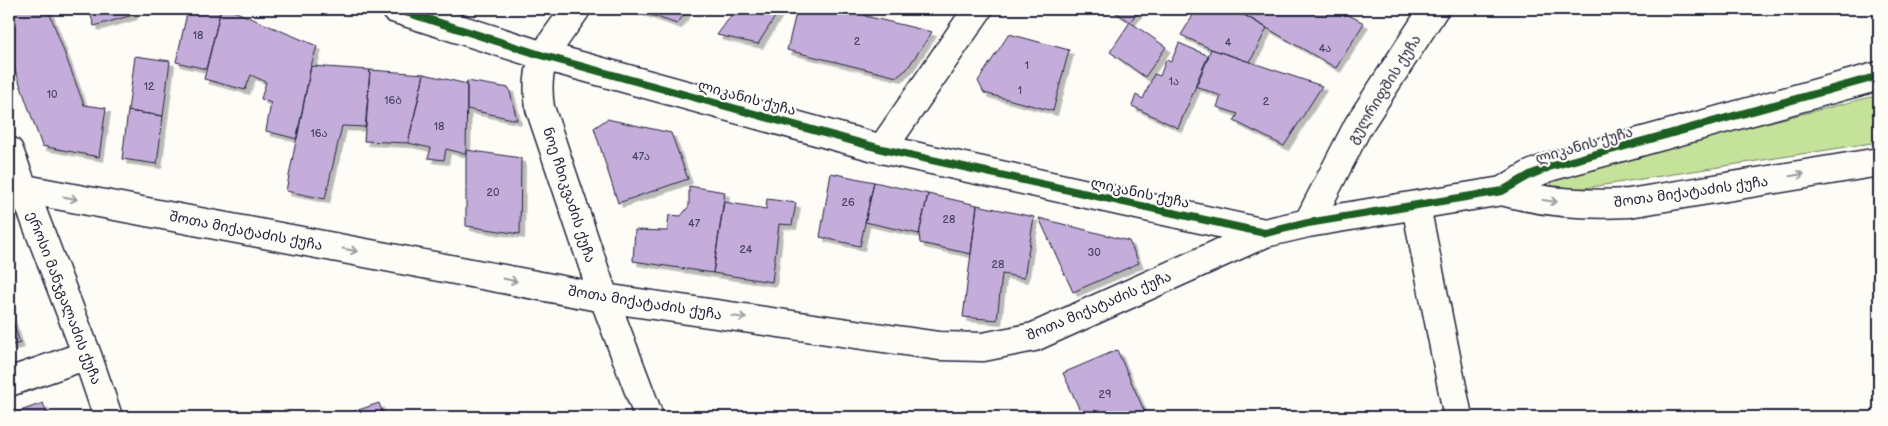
<svg xmlns="http://www.w3.org/2000/svg" width="1888" height="426" font-family="'Balsamiq Sans','Noto Sans Georgian',sans-serif">
<style>
.green{fill:#c4e29a;stroke:#73826a}
.building{fill:#c4addb;stroke:#22223b;filter:url(#shadow)}
.lines{fill:none;stroke-linecap:round;stroke-linejoin:round}
.minor-casing{stroke:#22223b;stroke-width:31}
.minor{stroke:#fdfcf7;stroke-width:28}
.cycleway-casing{stroke:#fdfcf7;stroke-width:11}
.cycleway{stroke:#1b5e20;stroke-width:8}
.oneway{stroke:#9a9aa2}
.labels{text-anchor:middle;dominant-baseline:central;stroke-width:4.5;stroke-linejoin:round;paint-order:stroke}
.number-label{font-size:11px;fill:#4a4563}
.street-label{font-size:14px;fill:#22223b;stroke:#fdfcf7}
</style>
<defs>
<filter id="shadow"><feDropShadow dx="4.5" dy="4.5" stdDeviation="0" flood-color="#0004"/></filter>
</defs>
<rect width="100%" height="100%" fill="#fdfcf7"/>
<filter id="ink" filterUnits="userSpaceOnUse"><feTurbulence type="fractalNoise" baseFrequency=".02" numOctaves="2"/><feDisplacementMap in="SourceGraphic" scale="10" xChannelSelector="R" yChannelSelector="G"/><feConvolveMatrix kernelMatrix="1 2 1 2 8 2 1 2 1" color-interpolation-filters="sRGB"/></filter>
<g filter="url(#ink)">
<!-- green -->
<path class="green" d="M 1871,97 L 1879,98 L 1879,141 L 1878,142 L 1559,192 L 1551,188 L 1552,177 L 1571,171 Z"/>
<!-- building -->
<path class="building" d="M 21,9 L 48,9 L 84,105 L 106,108 L 99,157 L 42,146 L 9,53 L 9,13 Z
M 89,9 L 132,9 L 133,15 L 94,26 Z
M 188,9 L 221,9 L 206,69 L 176,62 Z
M 221,9 L 229,9 L 317,46 L 311,66 L 297,139 L 266,131 L 271,103 L 261,99 L 266,82 L 251,75 L 245,90 L 204,79 Z
M 634,9 L 688,9 L 677,24 Z
M 736,9 L 740,9 L 749,14 L 753,9 L 780,9 L 758,44 L 717,35 Z
M 797,9 L 867,9 L 865,16 L 932,32 L 907,69 L 897,77 L 787,50 Z
M 1111,9 L 1140,9 L 1130,22 Z
M 1197,9 L 1234,9 L 1267,28 L 1250,62 L 1211,49 L 1181,35 Z
M 1247,9 L 1337,9 L 1364,23 L 1336,68 L 1244,15 Z
M 1130,22 L 1166,47 L 1145,77 L 1110,52 Z
M 1009,34 L 1069,50 L 1053,111 L 984,93 L 978,81 Z
M 1179,43 L 1209,56 L 1178,128 L 1132,106 L 1136,95 L 1143,99 L 1154,74 L 1160,76 L 1166,60 L 1171,62 Z
M 1211,49 L 1322,86 L 1284,146 L 1234,121 L 1238,114 L 1217,107 L 1221,96 L 1195,86 Z
M 135,56 L 170,61 L 163,116 L 128,111 Z
M 311,66 L 370,70 L 366,127 L 342,126 L 325,199 L 286,191 Z
M 370,70 L 424,74 L 408,143 L 364,141 Z
M 424,74 L 467,84 L 466,154 L 446,149 L 444,160 L 428,158 L 431,148 L 408,143 Z
M 467,81 L 509,88 L 517,120 L 467,109 Z
M 128,111 L 163,116 L 157,164 L 122,159 Z
M 607,119 L 671,133 L 688,179 L 618,203 L 594,128 Z
M 466,150 L 521,158 L 520,234 L 466,226 Z
M 831,173 L 874,182 L 860,246 L 820,237 Z
M 874,182 L 928,194 L 919,234 L 865,222 Z
M 689,186 L 725,192 L 713,273 L 633,261 L 635,230 L 667,231 L 669,215 L 681,216 L 689,206 Z
M 928,194 L 977,205 L 971,254 L 920,243 L 919,234 Z
M 767,199 L 796,203 L 792,225 L 779,224 L 772,282 L 713,273 L 724,202 L 766,209 Z
M 977,205 L 1034,217 L 1024,278 L 1002,274 L 997,320 L 963,317 Z
M 1039,218 L 1129,241 L 1139,263 L 1073,292 Z
M 9,311 L 20,343 L 9,346 Z
M 1117,350 L 1147,417 L 1108,417 L 1107,416 L 1103,417 L 1083,417 L 1063,373 Z
M 43,403 L 48,417 L 9,417 L 9,415 Z
M 379,403 L 384,417 L 338,417 Z"/>
<g class="lines">
<defs>
<path id="minor" d="M 396,9 L 544,56 L 882,149 L 1265,233 L 1308,223 L 1502,191 L 1530,175 L 1549,167 L 1879,76
M 576,9 C 550,47 533,59 540,108 L 604,298 L 649,417
M 882,149 L 978,9
M 9,151 L 87,355 L 108,417
M 9,186 L 604,298 L 939,346 L 983,347 L 1034,337 L 1265,233
M 1502,191 C 1546,203 1584,205 1629,203 L 1879,162
M 1416,206 L 1458,417
M 1308,223 L 1358,126 L 1434,9
M 9,382 L 87,355"/>
</defs>
<!-- minor casing -->
<use href="#minor" class="minor-casing"/>
<!-- minor -->
<use href="#minor" class="minor"/>
<defs>
<path id="cycleway" d="M 396,9 L 544,56 L 882,149 L 1265,233 L 1308,223 L 1502,191 L 1530,175 L 1549,167 L 1879,76"/>
</defs>
<!-- cycleway casing -->
<use href="#cycleway" class="cycleway-casing"/>
<!-- cycleway -->
<use href="#cycleway" class="cycleway"/>
</g>
<!-- one-way arrows -->
<defs><path id="oneway-shaft" d="M-6 0H5M1.5-3L5.5 0L1.5 3" fill="none" stroke-width="1.6" stroke-linecap="round" stroke-linejoin="round" transform="scale(1.25)"/></defs>
<g class="oneway">
<use href="#oneway-shaft" transform="translate(1797 175) rotate(-9)"/>
<use href="#oneway-shaft" transform="translate(70 198) rotate(11)"/>
<use href="#oneway-shaft" transform="translate(1550 201) rotate(8)"/>
<use href="#oneway-shaft" transform="translate(350 250) rotate(11)"/>
<use href="#oneway-shaft" transform="translate(510 280) rotate(11)"/>
<use href="#oneway-shaft" transform="translate(739 317) rotate(8)"/>
</g>
</g>
<g class="labels">
<!-- number labels -->
<g class="number-label">
<text x="198" y="35">18</text>
<text x="857" y="41">2</text>
<text x="1228" y="42">4</text>
<text x="1325" y="48">4ა</text>
<text x="1027" y="65">1</text>
<text x="1174" y="81">1ა</text>
<text x="149" y="86">12</text>
<text x="1020" y="90">1</text>
<text x="52" y="94">10</text>
<text x="393" y="100">16ბ</text>
<text x="1266" y="101">2</text>
<text x="439" y="126">18</text>
<text x="319" y="133">16ა</text>
<text x="641" y="156">47ა</text>
<text x="493" y="192">20</text>
<text x="848" y="202">26</text>
<text x="949" y="219">28</text>
<text x="694" y="223">47</text>
<text x="746" y="249">24</text>
<text x="1094" y="252">30</text>
<text x="998" y="264">28</text>
<text x="1105" y="394">29</text>
</g>
<!-- street labels -->
<g class="street-label">
<text transform="translate(1384 89) rotate(-58)">გულრიფშის ქუჩა</text>
<text transform="translate(747 98) rotate(15)">ლიკანის ქუჩა</text>
<text transform="translate(1584 145) rotate(-16)">ლიკანის ქუჩა</text>
<text transform="translate(1691 192) rotate(-8)">შოთა მიქატაძის ქუჩა</text>
<text transform="translate(1140 193) rotate(12)">ლიკანის ქუჩა</text>
<text transform="translate(569 195) rotate(72)">ნოე ჩხიკვაძის ქუჩა</text>
<text transform="translate(246 231) rotate(11)">შოთა მიქატაძის ქუჩა</text>
<text transform="translate(64 298) rotate(69)">ეროსი მანჯგალაძის ქუჩა</text>
<text transform="translate(645 303) rotate(9)">შოთა მიქატაძის ქუჩა</text>
<text transform="translate(1099 306) rotate(-23)">შოთა მიქატაძის ქუჩა</text>
</g>
</g>
<!-- margin -->
<rect width="1888" height="426" fill="none" stroke="#fdfcf7" stroke-width="30"/>
<rect x="15" y="15" width="1858" height="396" fill="none" stroke="#22223b" stroke-width="2" filter="url(#ink)"/>
</svg>
